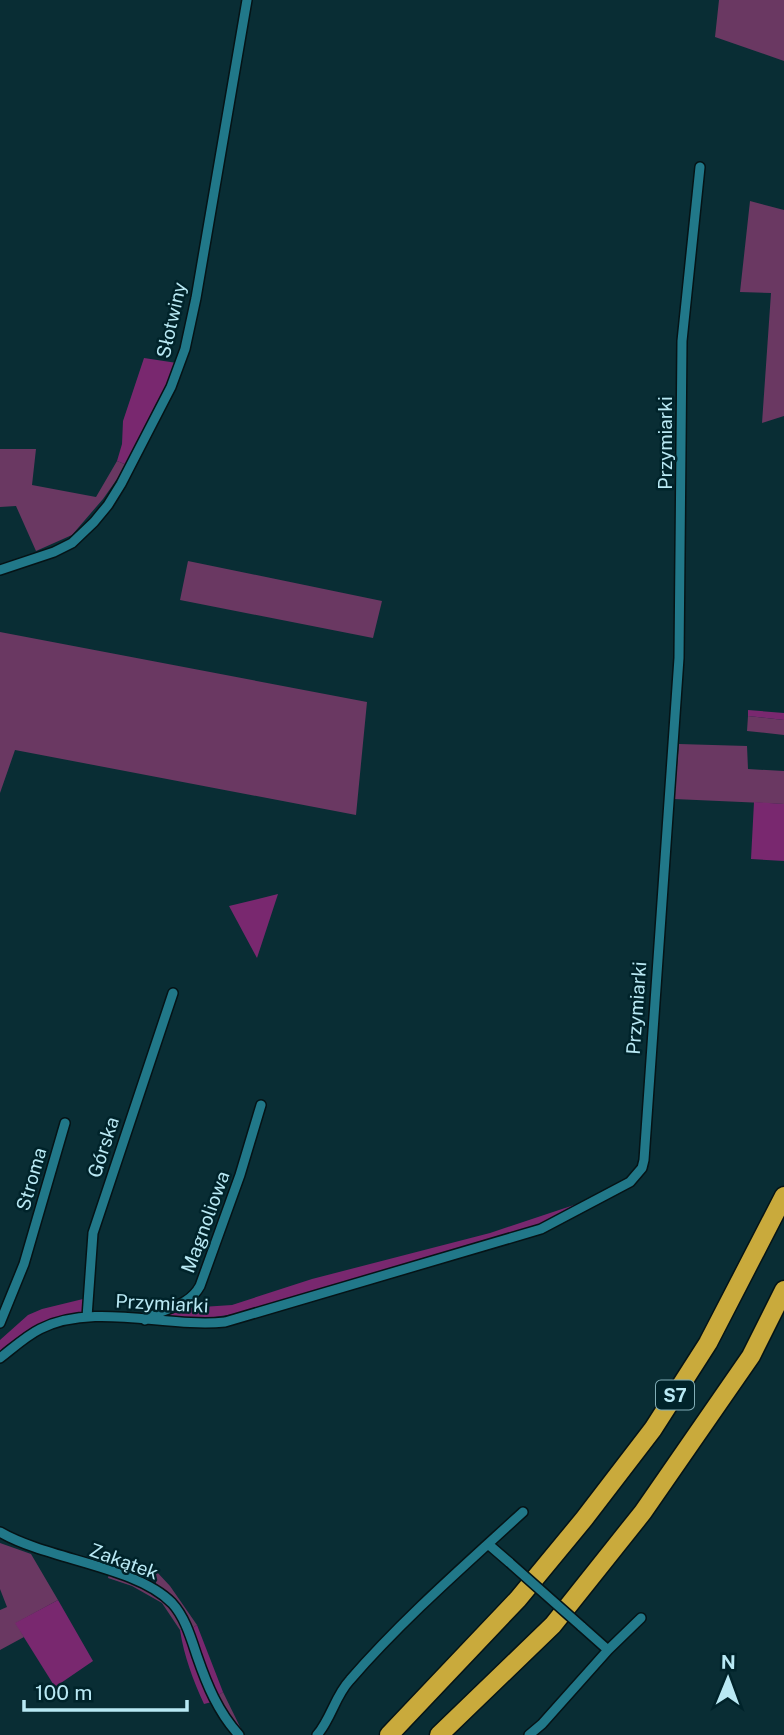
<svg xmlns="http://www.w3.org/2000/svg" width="784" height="1735" font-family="'Public Sans',sans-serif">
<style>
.green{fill:#6a3862}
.forest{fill:#79286f}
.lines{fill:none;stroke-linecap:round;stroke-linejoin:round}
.minor-casing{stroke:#051316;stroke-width:12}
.motorway-casing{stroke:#051316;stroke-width:21}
.minor{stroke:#217889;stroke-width:9}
.motorway{stroke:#c9aa3c;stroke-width:18}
.minor-bridge-casing{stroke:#051316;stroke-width:12;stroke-linecap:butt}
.minor-bridge{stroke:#217889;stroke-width:9}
.labels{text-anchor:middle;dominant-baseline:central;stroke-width:5;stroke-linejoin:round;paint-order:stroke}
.shield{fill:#00232a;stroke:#82aeb7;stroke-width:2}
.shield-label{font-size:18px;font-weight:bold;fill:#b9e9f4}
.street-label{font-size:19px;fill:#b9e9f4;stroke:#00232a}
</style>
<rect width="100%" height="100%" fill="#092d34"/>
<!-- green -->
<path class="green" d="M 719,0 L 784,0 L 784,61 L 715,37 Z
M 750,201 L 784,210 L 784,416 L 762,423 L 771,293 L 740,292 Z
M 0,449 L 36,449 L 32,485 L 96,497 L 117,461 L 127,465 L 103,499 L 72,535 L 36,551 L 16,506 L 0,507 Z
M 188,561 L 382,601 L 373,638 L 180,600 Z
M 0,632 L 367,702 L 356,815 L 15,750 L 0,793 Z
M 748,716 L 784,720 L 784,735 L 747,731 Z
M 679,744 L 747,746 L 748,769 L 784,771 L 784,804 L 674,799 Z
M 0,1543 L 31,1554 L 58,1600 L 16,1623 L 24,1637 L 0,1650 L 0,1610 L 7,1607 L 0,1589 Z
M 156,1571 L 170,1586 L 197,1625 L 191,1629 L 175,1602 L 156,1585 Z
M 109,1574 L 138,1584 L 173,1607 L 185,1628 L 180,1630 L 162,1603 L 132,1586 L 108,1578 Z
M 223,1692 L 244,1735 L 225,1714 L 217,1696 Z"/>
<!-- forest -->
<path class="forest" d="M 144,358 L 177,363 L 127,465 L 117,461 L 122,444 L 123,421 Z
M 748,710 L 784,713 L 784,720 L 748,716 Z
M 754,802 L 784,804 L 784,861 L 751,859 Z
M 278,894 L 257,958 L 229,906 Z
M 583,1202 L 566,1212 L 533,1227 L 251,1310 C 216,1319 190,1320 153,1317 L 187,1308 L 232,1305 L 312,1279 L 490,1233 Z
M 83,1299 L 82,1314 C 50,1313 24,1334 0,1352 L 0,1340 L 28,1315 L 42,1309 Z
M 58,1600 L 93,1661 L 55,1687 L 15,1623 Z
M 197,1625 L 223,1692 L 217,1696 L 191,1629 Z
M 185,1628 L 212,1702 L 204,1704 C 193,1680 184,1656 180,1630 Z"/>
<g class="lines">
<defs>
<path id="minor" d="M 0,570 L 54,552 L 72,543 L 94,522 L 108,505 L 121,484 L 171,387 L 185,349 L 196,298 L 247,0
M 87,1317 L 93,1233 L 173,993
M 145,1320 C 164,1307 188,1308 200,1286 L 240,1175 L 261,1105
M 0,1323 L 24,1264 L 65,1123
M 0,1358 C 13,1348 26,1336 40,1329 C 94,1302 166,1328 225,1322 L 541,1229 L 630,1182 L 642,1168 L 644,1160 L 679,658 L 682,341 L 700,167
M 0,1532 C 48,1560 136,1566 172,1603 C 185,1617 191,1638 197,1656 C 207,1685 218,1712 239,1735
M 488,1544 L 510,1563
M 581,1626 L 608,1650
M 317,1735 C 331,1719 335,1696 350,1680 C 402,1620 464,1566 523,1512
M 529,1735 L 542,1724 L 608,1650 L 641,1618"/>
<path id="motorway" d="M 389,1735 L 518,1599 L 584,1519 L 653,1429 L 708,1343 L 784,1196
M 439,1735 L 553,1625 L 643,1512 L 751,1356 L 784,1290"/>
</defs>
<!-- minor casing -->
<use href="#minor" class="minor-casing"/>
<!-- motorway casing -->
<use href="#motorway" class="motorway-casing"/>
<!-- minor -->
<use href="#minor" class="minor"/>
<!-- motorway -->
<use href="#motorway" class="motorway"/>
<defs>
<path id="minor-bridge" d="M 510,1563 L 581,1626"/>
</defs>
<!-- minor-bridge casing -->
<use href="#minor-bridge" class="minor-bridge-casing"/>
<!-- minor-bridge -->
<use href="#minor-bridge" class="minor-bridge"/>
</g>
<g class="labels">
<!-- shield labels -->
<rect class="shield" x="656" y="1380.5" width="38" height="29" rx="5"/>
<g class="shield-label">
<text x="675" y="1395">S7</text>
</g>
<!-- street labels -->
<g class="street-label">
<text transform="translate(171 320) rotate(-77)">Słotwiny</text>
<text transform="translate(665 443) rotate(-90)">Przymiarki</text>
<text transform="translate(636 1008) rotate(-86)">Przymiarki</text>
<text transform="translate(103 1147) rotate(-72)">Górska</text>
<text transform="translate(31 1179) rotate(-74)">Stroma</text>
<text transform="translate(205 1222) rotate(-70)">Magnoliowa</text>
<text transform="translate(162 1303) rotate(3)">Przymiarki</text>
<text transform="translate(124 1561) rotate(20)">Zakątek</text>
</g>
</g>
<!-- north arrow -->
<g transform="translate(728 1679) rotate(1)" stroke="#00232a" stroke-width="5" paint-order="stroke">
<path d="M0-5L12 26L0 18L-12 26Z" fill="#b9e9f4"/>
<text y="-10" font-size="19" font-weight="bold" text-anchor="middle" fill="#b9e9f4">N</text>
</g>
<!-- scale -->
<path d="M24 1700v10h163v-10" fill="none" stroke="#b9e9f4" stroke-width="3.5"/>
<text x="35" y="1700" font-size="21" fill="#b9e9f4" stroke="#00232a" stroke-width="5" paint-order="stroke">100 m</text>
</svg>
